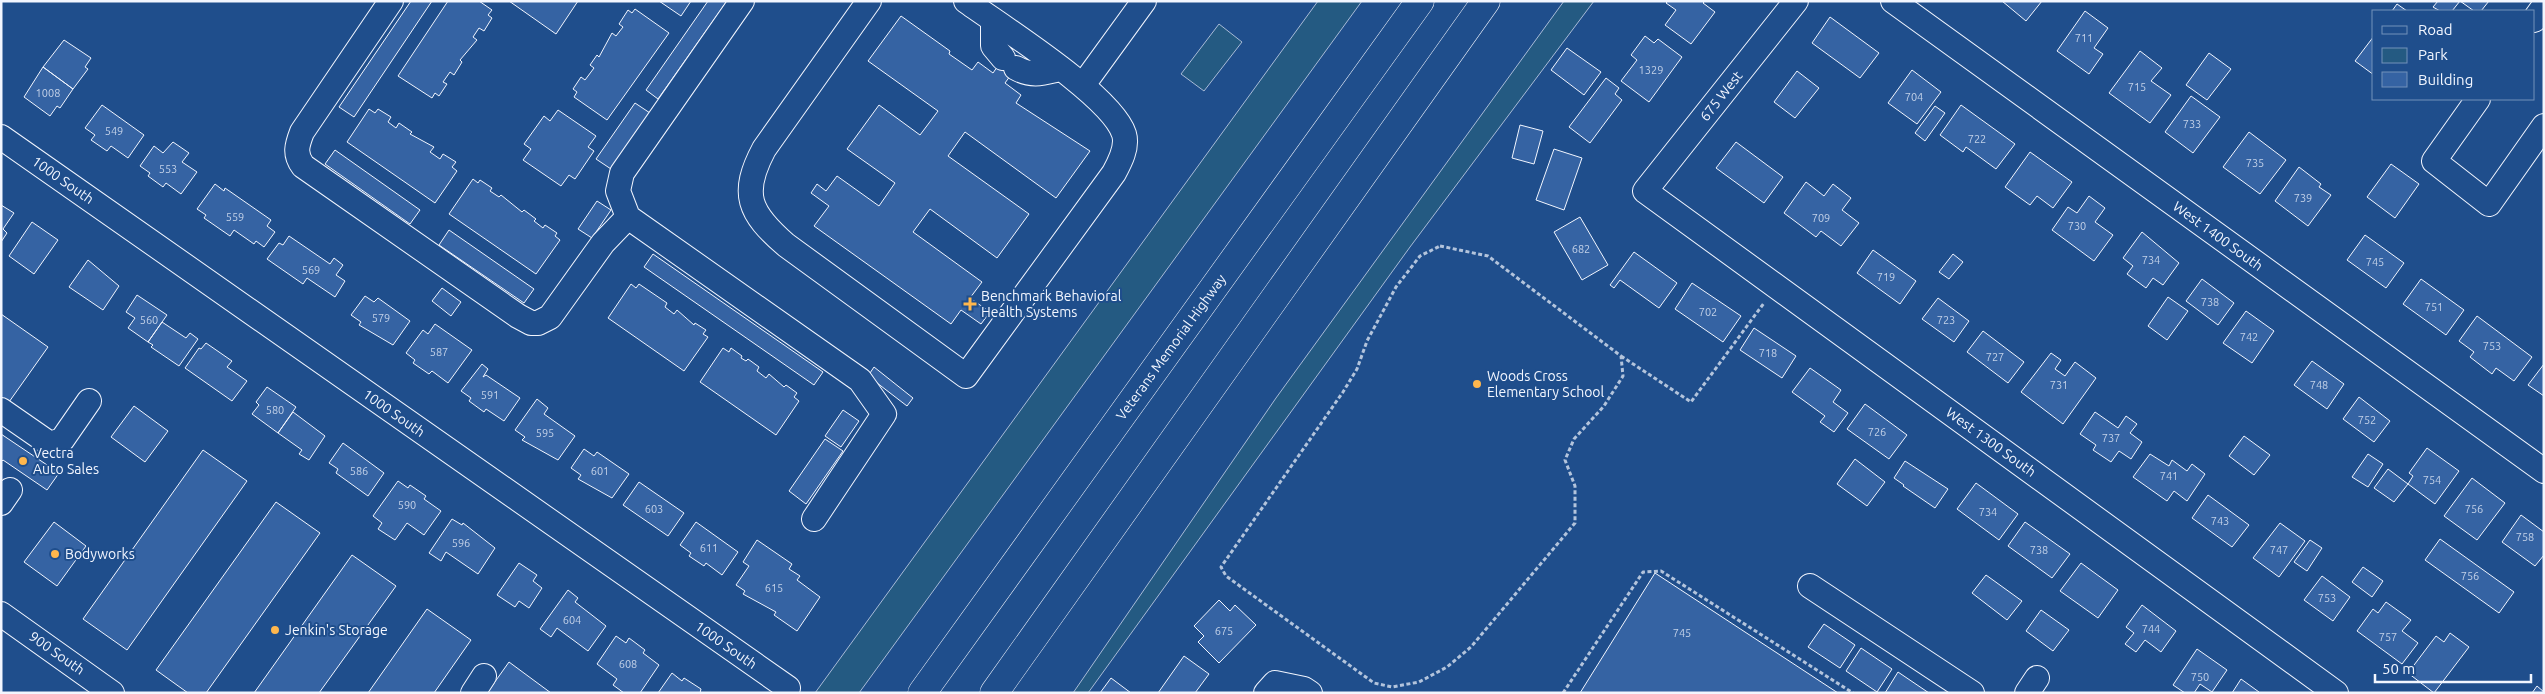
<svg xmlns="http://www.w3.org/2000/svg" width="2545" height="694" font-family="Ubuntu,sans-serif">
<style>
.green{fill:#245a82;stroke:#a8bbd7}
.building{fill:#3563a3;stroke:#f2f6ff}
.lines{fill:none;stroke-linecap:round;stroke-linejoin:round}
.minor-casing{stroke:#f2f6ff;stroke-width:26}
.highway-casing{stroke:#f2f6ff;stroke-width:29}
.path{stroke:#b3c4dc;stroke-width:3;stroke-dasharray:4 2.5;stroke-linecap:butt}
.minor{stroke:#1f4e8c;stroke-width:24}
.highway{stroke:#1f4e8c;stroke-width:28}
.poi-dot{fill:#ffb74d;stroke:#1f4e8c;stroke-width:2}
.labels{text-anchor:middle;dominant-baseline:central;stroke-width:4;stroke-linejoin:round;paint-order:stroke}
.number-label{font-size:11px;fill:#c3d1e8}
.street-label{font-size:14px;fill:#f2f6ff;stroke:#1f4e8c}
.poi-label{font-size:14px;fill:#f2f6ff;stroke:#1f4e8c;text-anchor:start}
</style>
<rect width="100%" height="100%" fill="#1f4e8c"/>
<!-- green -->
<path class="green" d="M 1318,1 L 1362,1 L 859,693 L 815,693 Z
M 1564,1 L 1594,1 L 1410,247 L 1088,693 L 1073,693 L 1276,398 Z
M 1219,24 L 1242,42 L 1204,91 L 1181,74 Z"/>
<!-- building -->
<path class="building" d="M 411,1 L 432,1 L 354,117 L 339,107 Z
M 448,1 L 479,1 L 492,10 L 488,15 L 492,18 L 484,31 L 479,28 L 473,37 L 477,40 L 460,60 L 462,62 L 454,75 L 450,72 L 443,82 L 447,84 L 439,96 L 435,93 L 432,98 L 398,76 Z
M 509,1 L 578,1 L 556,34 Z
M 659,1 L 691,1 L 681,16 Z
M 708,1 L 727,1 L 658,99 L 646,90 Z
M 1668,1 L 1705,1 L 1703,3 L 1715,12 L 1691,44 L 1665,25 L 1676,10 L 1666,3 Z
M 2002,1 L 2042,1 L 2026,21 Z
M 2438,1 L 2460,1 L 2452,11 L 2440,11 L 2433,7 Z
M 2460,1 L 2489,1 L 2481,11 L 2474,11 Z
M 2397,4 L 2407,11 L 2392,11 Z
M 635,9 L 669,33 L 607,120 L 574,97 L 577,92 L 573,89 L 581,77 L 585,80 L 594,68 L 590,65 L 597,55 L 599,57 L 612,33 L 616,36 L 623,27 L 619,24 L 628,10 L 632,13 Z
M 2085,11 L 2108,28 L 2094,48 L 2103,54 L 2089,74 L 2057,51 Z
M 901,16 L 950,51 L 949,54 L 972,70 L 978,62 L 993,73 L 1008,51 L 1021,61 L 1005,83 L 1021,95 L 1016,103 L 1090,151 L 1056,198 L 965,132 L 948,156 L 1029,214 L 997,258 L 930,209 L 913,232 L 982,282 L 970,298 L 990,312 L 981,324 L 961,310 L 951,324 L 814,226 L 829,206 L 811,193 L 817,184 L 826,191 L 837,176 L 879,206 L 895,183 L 847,149 L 879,105 L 920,135 L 938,111 L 868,61 Z
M 1830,17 L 1879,53 L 1860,78 L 1812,43 Z
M 1645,36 L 1654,43 L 1658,39 L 1682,57 L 1649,102 L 1621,81 L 1637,60 L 1631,55 Z
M 2374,36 L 2374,75 L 2355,61 Z
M 64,40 L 91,58 L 85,67 L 88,69 L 73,89 L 43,67 Z
M 1567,48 L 1601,72 L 1584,95 L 1551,70 Z
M 2140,51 L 2162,68 L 2151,81 L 2171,95 L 2150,123 L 2109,93 Z
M 2209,53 L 2231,69 L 2207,100 L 2186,85 Z
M 43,67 L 73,89 L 60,108 L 57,106 L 50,116 L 24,97 Z
M 1912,70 L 1941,92 L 1917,124 L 1888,103 Z
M 1797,71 L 1819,88 L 1795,118 L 1774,102 Z
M 1606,78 L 1619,88 L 1615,94 L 1622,100 L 1590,143 L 1569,127 Z
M 2191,96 L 2220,117 L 2193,153 L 2165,132 Z
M 635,103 L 650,113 L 611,169 L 596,159 Z
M 102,105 L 144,135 L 128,158 L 111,146 L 107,151 L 91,140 L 95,135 L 85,128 Z
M 1961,105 L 2015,144 L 1996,169 L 1966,147 L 1963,152 L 1940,135 Z
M 1935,106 L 1945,113 L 1925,141 L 1915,133 Z
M 369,109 L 375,113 L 378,109 L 391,117 L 388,122 L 396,128 L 399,123 L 412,132 L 410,134 L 434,147 L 430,152 L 440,159 L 443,154 L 456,162 L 452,167 L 457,171 L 435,203 L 347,142 Z
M 558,110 L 596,136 L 588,147 L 594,151 L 575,179 L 569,175 L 561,186 L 523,160 L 531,149 L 524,144 L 544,116 L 550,121 Z
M 1520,125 L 1543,131 L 1534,164 L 1512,158 Z
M 2249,132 L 2286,160 L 2260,194 L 2223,167 Z
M 173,142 L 189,153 L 182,162 L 197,172 L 181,194 L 166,183 L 163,187 L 148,176 L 150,173 L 140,166 L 154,146 L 163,153 Z
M 1736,142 L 1783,177 L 1764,203 L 1716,168 Z
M 1554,149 L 1582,158 L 1564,210 L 1536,200 Z
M 335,150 L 420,210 L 410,224 L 325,164 Z
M 2030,152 L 2072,182 L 2053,208 L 2037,196 L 2030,205 L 2005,187 Z
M 2391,164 L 2419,184 L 2395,218 L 2367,197 Z
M 2299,167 L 2321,184 L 2319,187 L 2331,195 L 2308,226 L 2275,201 Z
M 473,179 L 478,183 L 480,180 L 492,188 L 490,191 L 499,197 L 501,195 L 522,212 L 524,210 L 536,219 L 534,221 L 543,228 L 545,225 L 557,233 L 555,236 L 560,240 L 536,274 L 449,214 Z
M 1806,182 L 1824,196 L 1833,184 L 1851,198 L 1842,210 L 1859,223 L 1841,246 L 1821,231 L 1816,237 L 1784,213 Z
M 215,184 L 224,191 L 225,188 L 271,220 L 267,226 L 275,232 L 264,247 L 256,241 L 254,244 L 234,230 L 230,236 L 204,218 L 206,215 L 197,209 Z
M 2089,196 L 2105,208 L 2095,222 L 2113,235 L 2094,261 L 2052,230 L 2068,207 L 2077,213 Z
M 597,201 L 611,210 L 592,238 L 578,229 Z
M 1,205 L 14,213 L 3,229 L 7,233 L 1,242 Z
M 1580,217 L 1608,265 L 1582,280 L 1554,232 Z
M 32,222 L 58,240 L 34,274 L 9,256 Z
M 449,230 L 534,289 L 524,303 L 439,245 Z
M 2142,232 L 2179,263 L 2163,285 L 2153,278 L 2146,288 L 2127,274 L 2133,266 L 2123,258 Z
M 2365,235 L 2404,263 L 2386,288 L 2347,260 Z
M 289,236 L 330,264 L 334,258 L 343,265 L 336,275 L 345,281 L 335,297 L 307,278 L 303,284 L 267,259 L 279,243 L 283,245 Z
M 1873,250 L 1916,281 L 1900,304 L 1857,273 Z
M 1634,252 L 1677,283 L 1659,308 L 1620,280 L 1614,288 L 1610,285 Z
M 653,254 L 823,372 L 814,385 L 644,267 Z
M 1953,254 L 1963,262 L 1949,279 L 1939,272 Z
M 88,260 L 119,286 L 103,310 L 69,287 Z
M 2202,279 L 2234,303 L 2218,325 L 2186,301 Z
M 2421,279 L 2464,310 L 2446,335 L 2403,304 Z
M 1692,283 L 1741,316 L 1723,342 L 1675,309 Z
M 631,284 L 636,288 L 639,284 L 667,303 L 665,307 L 674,314 L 677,310 L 694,325 L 695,323 L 706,330 L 703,334 L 708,337 L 684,371 L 608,318 Z
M 442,288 L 461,302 L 451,316 L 432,301 Z
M 137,295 L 167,315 L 148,342 L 128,328 L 135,318 L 126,312 Z
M 365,296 L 374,302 L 378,298 L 410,321 L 393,345 L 359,325 L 361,322 L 351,315 Z
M 2168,297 L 2188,311 L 2167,340 L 2148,326 Z
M 1938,298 L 1969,321 L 1954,342 L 1922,319 Z
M 2246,311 L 2274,331 L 2252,363 L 2223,343 Z
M 1,314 L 48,347 L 9,402 L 1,397 Z
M 2477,316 L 2532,357 L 2514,381 L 2496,368 L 2492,374 L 2470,357 L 2474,352 L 2459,341 Z
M 162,322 L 186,338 L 190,333 L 198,339 L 179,366 L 151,347 L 153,345 L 148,342 Z
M 435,324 L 472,350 L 448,383 L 432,371 L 429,374 L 413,363 L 415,360 L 406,353 L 423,330 L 428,334 Z
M 1754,328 L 1796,356 L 1782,378 L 1740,350 Z
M 1983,331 L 2024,362 L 2008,383 L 1967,352 Z
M 206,343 L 232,361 L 227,367 L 247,381 L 232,401 L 185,368 L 199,348 L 201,349 Z
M 723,348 L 729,352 L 731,348 L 742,356 L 741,358 L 746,361 L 748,359 L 759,367 L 757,371 L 766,378 L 769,374 L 784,387 L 786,385 L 797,393 L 794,397 L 799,401 L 776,435 L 700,382 Z
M 2051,353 L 2061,360 L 2055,369 L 2065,376 L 2075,362 L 2096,378 L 2063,424 L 2021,392 Z
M 2312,361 L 2344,384 L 2327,409 L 2294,385 Z
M 482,364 L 488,369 L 483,377 L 486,375 L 520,398 L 504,421 L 486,409 L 484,412 L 469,401 L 471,398 L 461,391 Z
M 2544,364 L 2544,396 L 2528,385 Z
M 874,367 L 913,398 L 907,406 L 868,376 Z
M 1810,368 L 1841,390 L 1833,402 L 1848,413 L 1834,432 L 1820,422 L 1825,416 L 1792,392 Z
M 267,387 L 296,407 L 278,433 L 252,414 L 259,405 L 256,402 Z
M 2359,397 L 2390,421 L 2374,442 L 2343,419 Z
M 537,399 L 548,408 L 544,414 L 575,436 L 558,460 L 522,440 L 525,437 L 515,430 Z
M 1865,404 L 1907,435 L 1889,459 L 1847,429 Z
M 134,406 L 168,431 L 145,462 L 111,437 Z
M 843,410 L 859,421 L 841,447 L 825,436 Z
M 293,412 L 325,436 L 309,460 L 299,454 L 302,450 L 278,433 Z
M 2095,412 L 2118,428 L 2126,416 L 2137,424 L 2130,433 L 2142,442 L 2131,459 L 2119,451 L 2111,462 L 2093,450 L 2096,445 L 2080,434 Z
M 1,434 L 59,473 L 47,490 L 3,460 L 1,462 Z
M 2244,436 L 2270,455 L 2254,475 L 2229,456 Z
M 825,439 L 843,451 L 806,504 L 789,491 Z
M 343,443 L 384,473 L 368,496 L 336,473 L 338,469 L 329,463 Z
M 2427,448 L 2459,471 L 2435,504 L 2408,484 L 2413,476 L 2409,473 Z
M 584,449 L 594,456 L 597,452 L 629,474 L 612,498 L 578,479 L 581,475 L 571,468 Z
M 203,450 L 247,481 L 127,650 L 83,619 Z
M 2150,454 L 2169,466 L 2172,460 L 2187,471 L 2192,464 L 2205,474 L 2187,501 L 2174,491 L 2167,501 L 2133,477 Z
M 2368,454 L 2383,464 L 2368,487 L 2352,477 Z
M 1855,459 L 1885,482 L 1867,506 L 1837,484 Z
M 1905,461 L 1948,489 L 1935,508 L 1903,486 L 1904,485 L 1894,478 Z
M 2388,469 L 2408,484 L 2394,502 L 2374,488 Z
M 2472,478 L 2505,503 L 2477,540 L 2444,516 Z
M 398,481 L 408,488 L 410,485 L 426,496 L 424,499 L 441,511 L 424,535 L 407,523 L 395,540 L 378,529 L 382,523 L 373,516 Z
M 639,482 L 684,513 L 668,536 L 623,505 Z
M 1976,483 L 2018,514 L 1999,540 L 1957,509 Z
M 2208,495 L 2249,525 L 2232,547 L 2192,518 Z
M 276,502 L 320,533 L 206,693 L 188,693 L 156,670 Z
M 2521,515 L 2544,532 L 2544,555 L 2535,566 L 2502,542 Z
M 452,519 L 462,525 L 463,523 L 495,548 L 478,574 L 446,552 L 441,561 L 429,553 Z
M 54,522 L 86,546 L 57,586 L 24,562 Z
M 696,522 L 738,552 L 722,575 L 706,563 L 704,566 L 689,556 L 691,553 L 680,545 Z
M 2025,522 L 2070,554 L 2052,578 L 2008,546 Z
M 2280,523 L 2305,541 L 2279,577 L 2253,558 Z
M 2440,539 L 2514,592 L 2499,613 L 2425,560 Z
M 757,540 L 792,564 L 789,569 L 800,576 L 797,580 L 820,597 L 797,631 L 774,615 L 776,612 L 743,594 L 745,591 L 736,585 L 749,566 L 743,562 Z
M 2310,540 L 2322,548 L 2307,571 L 2294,562 Z
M 352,555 L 396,586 L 319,693 L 254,693 Z
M 519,563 L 537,575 L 533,581 L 542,588 L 529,608 L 519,601 L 515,607 L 497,595 Z
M 2081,563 L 2118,590 L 2098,618 L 2060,591 Z
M 2363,567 L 2383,581 L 2372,597 L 2352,582 Z
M 1655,573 L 1838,693 L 1580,693 Z
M 1986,575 L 2022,601 L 2007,620 L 1972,593 Z
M 2322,576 L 2350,597 L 2333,621 L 2304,600 Z
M 568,590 L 578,598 L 575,602 L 606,626 L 588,651 L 557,628 L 551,637 L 540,629 Z
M 1219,600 L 1230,611 L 1235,605 L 1256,625 L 1219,663 L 1198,642 L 1204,636 L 1194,626 Z
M 2386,602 L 2411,620 L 2402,631 L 2418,643 L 2402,664 L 2357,631 L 2373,609 L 2378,613 Z
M 2142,605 L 2176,631 L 2161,652 L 2145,640 L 2136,652 L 2125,644 L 2134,633 L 2126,627 Z
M 427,609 L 471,640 L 434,693 L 368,693 Z
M 2041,610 L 2069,630 L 2053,651 L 2026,631 Z
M 1824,624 L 1855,645 L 1840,668 L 1808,647 Z
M 2450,633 L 2469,647 L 2434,693 L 2408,673 L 2436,636 L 2444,642 Z
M 616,636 L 626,643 L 629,638 L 645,650 L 643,653 L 659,665 L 640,693 L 624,693 L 613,685 L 617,679 L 597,664 Z
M 1861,648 L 1892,669 L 1877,692 L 1846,671 Z
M 2197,649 L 2227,670 L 2212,692 L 2200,684 L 2194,693 L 2185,693 L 2173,685 Z
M 1184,656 L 1209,674 L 1195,693 L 1158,693 Z
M 509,662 L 551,693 L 487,693 Z
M 1898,672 L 1929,693 L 1885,693 Z
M 672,673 L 682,681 L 684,678 L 701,689 L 700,693 L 658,693 Z
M 1111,678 L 1131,693 L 1100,693 Z
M 2241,679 L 2259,692 L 2259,693 L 2232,693 Z
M 2537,686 L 2544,692 L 2544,693 L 2532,693 Z"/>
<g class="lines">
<defs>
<path id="minor" d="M 391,1 L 302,132 C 297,145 294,154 303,166 L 518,316 L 531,323 L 538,323 L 550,317 L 603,243 L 628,217
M 742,1 L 622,173 L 618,191 L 628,217 L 860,380 L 884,414 L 814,519
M 869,1 L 764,149 C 740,194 749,213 786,245 L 966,376 L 1114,173 C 1120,162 1128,147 1124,134 C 1112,96 1002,27 966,1
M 1796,1 L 1645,191 L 2336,693
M 1893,1 L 2544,471
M 993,20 L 993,46 L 1003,58
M 2534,20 L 2544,6
M 1016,68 C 1032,77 1043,73 1060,69
M 1083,85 L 1144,1
M 2478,99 L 2434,161 L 2489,204 L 2544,126
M 1,137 L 788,688
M 1,410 L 50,444 L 62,440 L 89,401
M 1,503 L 10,490
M 1810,586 L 1972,693
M 1,614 L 112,693
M 473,693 L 484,676
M 1266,693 L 1275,683 L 1304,689 L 1310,693
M 2027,693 L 2037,678"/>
<path id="highway" d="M 922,693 L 1420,1
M 994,693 L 1486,1"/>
</defs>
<!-- minor casing -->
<use href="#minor" class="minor-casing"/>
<!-- highway casing -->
<use href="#highway" class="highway-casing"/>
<!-- path -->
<path class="path" d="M 1440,246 L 1488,256 L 1621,356 L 1623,376 L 1604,406 L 1574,439 L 1565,460 L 1575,486 L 1575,523 L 1471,647 L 1447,667 L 1419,682 L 1392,687 L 1374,683 L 1226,576 L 1221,567 L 1343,392 L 1357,369 L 1367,341 L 1396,287 L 1420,256 Z
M 1621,356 L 1691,402 L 1764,303
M 1563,693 L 1643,572 L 1661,571 L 1853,693"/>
<!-- minor -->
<use href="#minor" class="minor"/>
<!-- highway -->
<use href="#highway" class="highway"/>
</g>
<!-- markers -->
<g class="poi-dot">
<path d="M967.5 296.5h5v5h5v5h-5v5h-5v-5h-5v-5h5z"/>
<circle cx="1477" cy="384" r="5"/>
<circle cx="23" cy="461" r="5"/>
<circle cx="55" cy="554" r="5"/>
<circle cx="275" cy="630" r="5"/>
</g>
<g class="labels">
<!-- number labels -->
<g class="number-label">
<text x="2084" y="38">711</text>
<text x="1651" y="70">1329</text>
<text x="2137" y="87">715</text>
<text x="48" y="93">1008</text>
<text x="1914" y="97">704</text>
<text x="2192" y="124">733</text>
<text x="114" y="131">549</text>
<text x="1977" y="139">722</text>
<text x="2255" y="163">735</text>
<text x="168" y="169">553</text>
<text x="2303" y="198">739</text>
<text x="235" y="217">559</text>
<text x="1821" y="218">709</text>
<text x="2077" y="226">730</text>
<text x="1581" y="249">682</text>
<text x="2151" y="260">734</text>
<text x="2375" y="262">745</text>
<text x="311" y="270">569</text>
<text x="1886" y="277">719</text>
<text x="2210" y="302">738</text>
<text x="2434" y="307">751</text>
<text x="1708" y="312">702</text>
<text x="381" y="318">579</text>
<text x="149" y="320">560</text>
<text x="1946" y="320">723</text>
<text x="2249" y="337">742</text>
<text x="2492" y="346">753</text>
<text x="439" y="352">587</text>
<text x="1768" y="353">718</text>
<text x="1995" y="357">727</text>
<text x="2059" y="385">731</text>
<text x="2319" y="385">748</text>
<text x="490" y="395">591</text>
<text x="275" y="410">580</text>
<text x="2367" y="420">752</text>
<text x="1877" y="432">726</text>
<text x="545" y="433">595</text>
<text x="2111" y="438">737</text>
<text x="359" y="471">586</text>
<text x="600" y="471">601</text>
<text x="2169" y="476">741</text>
<text x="2432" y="480">754</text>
<text x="407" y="505">590</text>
<text x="654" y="509">603</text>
<text x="2474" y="509">756</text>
<text x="1988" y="512">734</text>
<text x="2220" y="521">743</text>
<text x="2525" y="537">758</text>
<text x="461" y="543">596</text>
<text x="709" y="548">611</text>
<text x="2039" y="550">738</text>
<text x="2279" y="550">747</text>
<text x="2470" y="576">756</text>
<text x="774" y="588">615</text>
<text x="2327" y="598">753</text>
<text x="572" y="620">604</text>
<text x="2151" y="629">744</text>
<text x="1224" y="631">675</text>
<text x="1682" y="633">745</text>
<text x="2388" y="637">757</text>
<text x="628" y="664">608</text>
<text x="2200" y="677">750</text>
</g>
<!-- street labels -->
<g class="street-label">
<text transform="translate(1721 96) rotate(-52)">675 West</text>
<text transform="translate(63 180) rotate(35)">1000 South</text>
<text transform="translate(2218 236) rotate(36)">West 1400 South</text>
<text transform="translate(1171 347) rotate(-54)">Veterans Memorial Highway</text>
<text transform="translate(394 413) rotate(35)">1000 South</text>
<text transform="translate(1991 442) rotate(36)">West 1300 South</text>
<text transform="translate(726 645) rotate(35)">1000 South</text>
<text transform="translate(57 653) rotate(35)">900 South</text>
</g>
<!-- poi labels -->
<g class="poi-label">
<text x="981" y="296">Benchmark Behavioral<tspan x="981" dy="16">Health Systems</tspan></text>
<text x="1487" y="376">Woods Cross<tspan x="1487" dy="16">Elementary School</tspan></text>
<text x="33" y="453">Vectra<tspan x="33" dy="16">Auto Sales</tspan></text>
<text x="65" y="554">Bodyworks</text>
<text x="285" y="630">Jenkin's Storage</text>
</g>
</g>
<!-- border -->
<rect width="2545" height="694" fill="none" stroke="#f2f6ff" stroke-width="5"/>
<!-- legend -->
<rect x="2372" y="10" width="162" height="90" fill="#1f4e8c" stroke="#7391ba"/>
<rect x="2382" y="26" width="25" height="8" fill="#1f4e8c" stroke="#7391ba"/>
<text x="2418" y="35" font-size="15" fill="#f2f6ff">Road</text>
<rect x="2382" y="48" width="25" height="15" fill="#245a82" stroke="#7391ba"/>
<text x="2418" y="60" font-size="15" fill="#f2f6ff">Park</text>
<rect x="2382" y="72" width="25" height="15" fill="#3563a3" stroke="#7391ba"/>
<text x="2418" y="85" font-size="15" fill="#f2f6ff">Building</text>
<!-- scale -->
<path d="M2375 674v8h156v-8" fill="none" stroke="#f2f6ff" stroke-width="2.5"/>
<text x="2382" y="674" font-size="15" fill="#f2f6ff" stroke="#1f4e8c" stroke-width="4" paint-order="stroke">50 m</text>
</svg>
